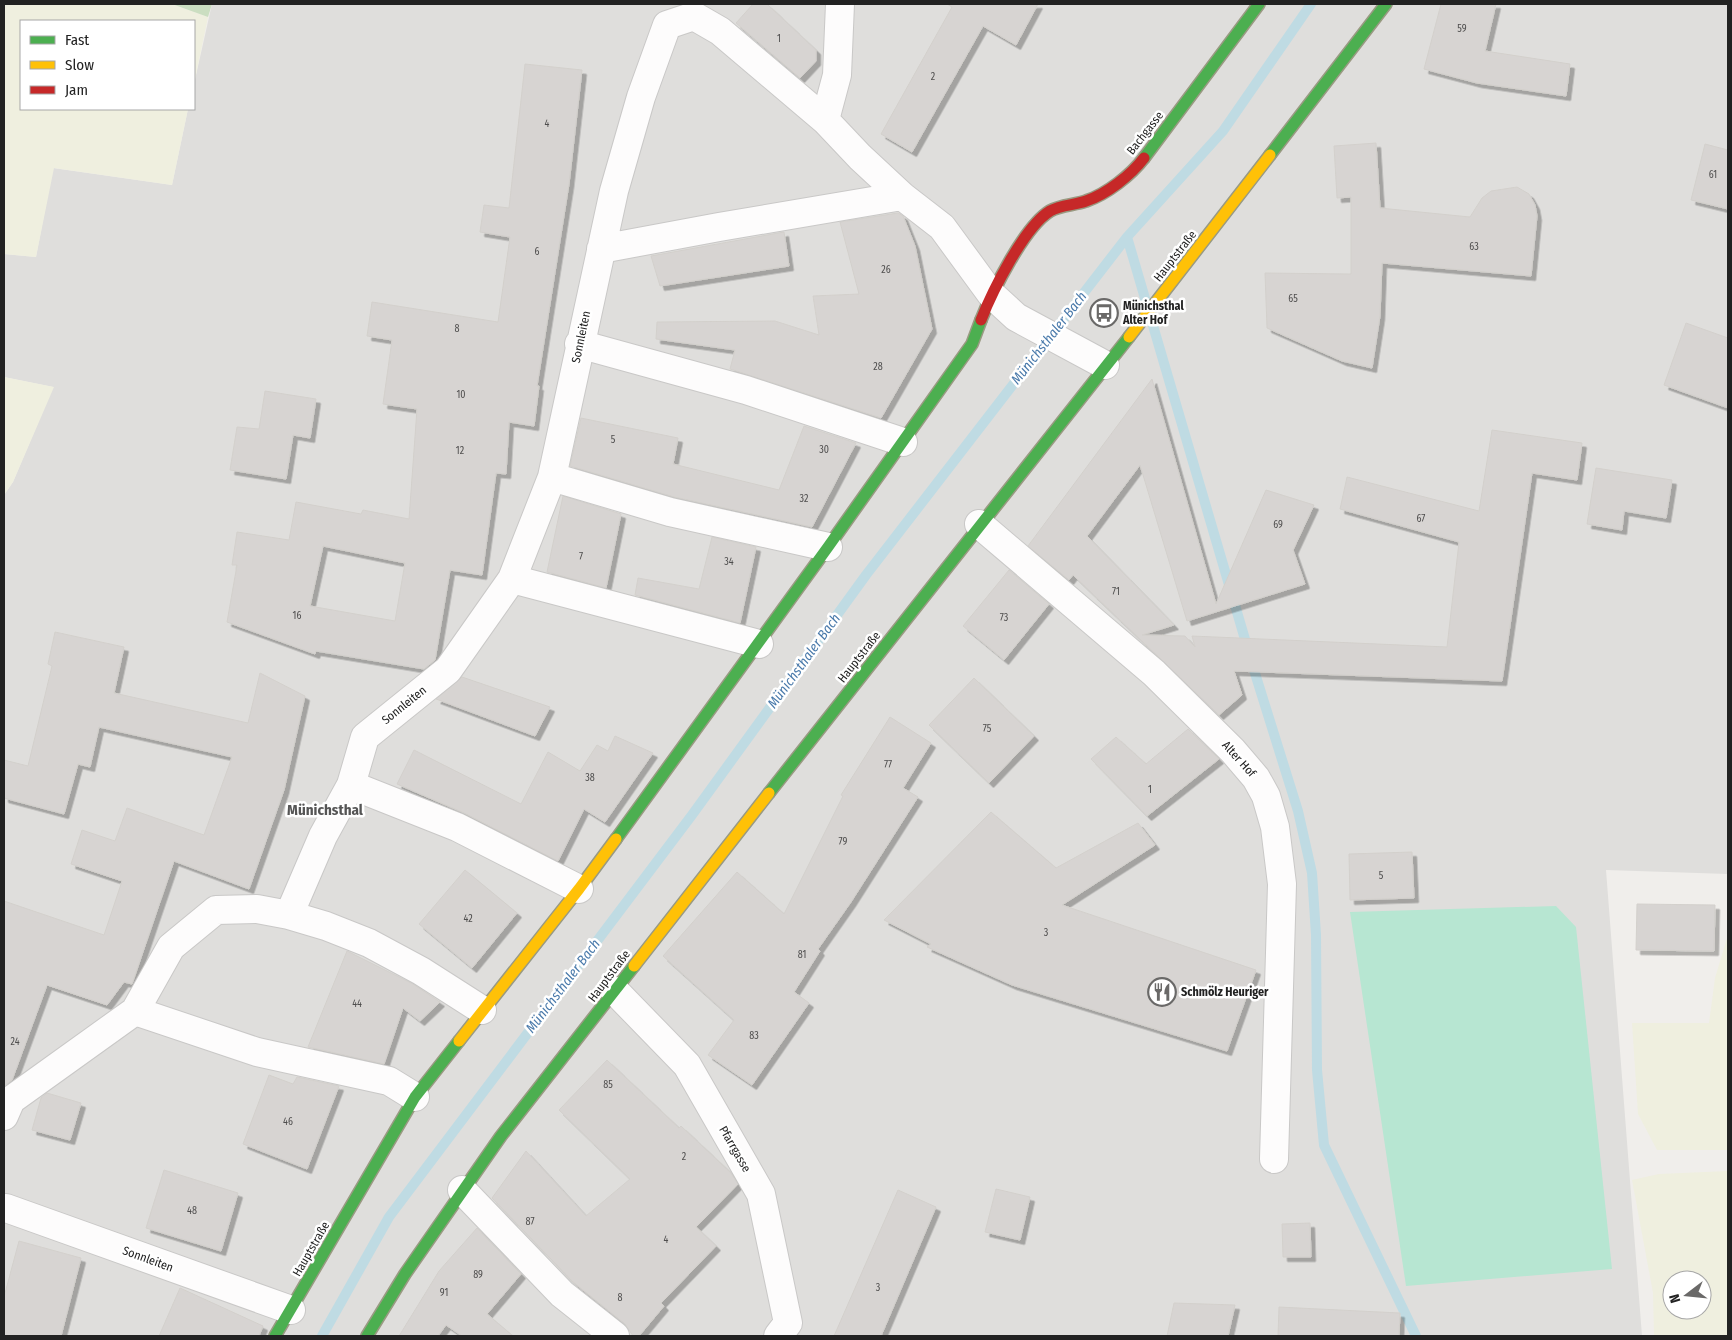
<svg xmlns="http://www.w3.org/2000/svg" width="1732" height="1340" font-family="'Fira Sans Condensed',sans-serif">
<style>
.residential{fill:#dfdedc}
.farmland{fill:#efefdf;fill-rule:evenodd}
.forest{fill:#cbdec1}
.pitch{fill:#b7e6d2}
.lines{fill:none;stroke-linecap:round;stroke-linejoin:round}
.stream{stroke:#bfdbe3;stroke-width:10}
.building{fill:#d7d4d2;stroke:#d3d0cc;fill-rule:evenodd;filter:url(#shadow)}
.street-casing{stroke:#c9c8c7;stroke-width:30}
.fast-casing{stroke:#999a82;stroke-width:14}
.slow-casing{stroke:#999a82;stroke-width:14}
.jam-casing{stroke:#999a82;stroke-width:14}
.street{stroke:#fdfcfc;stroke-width:28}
.fast{stroke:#4caf50;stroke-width:11}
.slow{stroke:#ffc107;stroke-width:11}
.jam{stroke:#c62828;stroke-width:11}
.labels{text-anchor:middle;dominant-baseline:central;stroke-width:5;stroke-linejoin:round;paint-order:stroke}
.number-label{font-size:10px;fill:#4f4e4e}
.street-label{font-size:12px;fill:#222;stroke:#fff}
.poi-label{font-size:12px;font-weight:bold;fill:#222;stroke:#fff;text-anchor:start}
.water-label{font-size:14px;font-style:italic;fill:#4a7aab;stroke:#fff}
.quarter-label{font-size:15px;font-weight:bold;fill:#555;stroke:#fff}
</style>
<defs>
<filter id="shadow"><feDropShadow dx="4.5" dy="4.5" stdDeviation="0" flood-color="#0004"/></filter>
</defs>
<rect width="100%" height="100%" fill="#f0eeeb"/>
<!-- residential -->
<path class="residential" d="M 212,4 L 1728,4 L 1728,874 L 1606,870 L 1642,1336 L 4,1336 L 4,495 L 13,482 L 53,387 L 4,377 L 4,254 L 36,257 L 53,168 L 172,185 L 188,109 L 194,109 L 194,84 Z"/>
<!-- farmland -->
<path class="farmland" d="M 4,4 L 172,4 L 208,17 L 194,84 L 194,21 L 21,21 L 21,109 L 188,109 L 172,185 L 54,168 L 36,257 L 4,254 Z
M 4,377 L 54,387 L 13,482 L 4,495 Z
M 1728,935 L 1728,1150 L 1657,1150 L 1638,1114 L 1632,1023 L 1709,1023 L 1715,978 Z
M 1728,1171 L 1728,1336 L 1654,1336 L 1653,1293 L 1632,1180 L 1659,1174 ZM 1672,1280 L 1702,1280 L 1702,1310 L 1672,1310 Z"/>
<!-- forest -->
<path class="forest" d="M 172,4 L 212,4 L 208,17 Z"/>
<!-- pitch -->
<path class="pitch" d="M 1556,906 L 1576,927 L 1612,1269 L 1406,1286 L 1350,912 Z"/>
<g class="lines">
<!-- stream -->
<path class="stream" d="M 1127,237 L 1254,670 L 1298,811 L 1312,873 L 1316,935 L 1317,1070 L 1324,1145 L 1416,1336
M 322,1336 L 389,1217 L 692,815 L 866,575 L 1127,237 L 1223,131 L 1311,4"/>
</g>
<!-- building -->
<path class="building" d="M 753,4 L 767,4 L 816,50 L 816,61 L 800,78 L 736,23 Z
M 947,4 L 1038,4 L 1016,45 L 983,26 L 912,152 L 881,134 L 952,7 Z
M 1441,4 L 1496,4 L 1485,51 L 1570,64 L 1566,96 L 1477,83 L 1424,69 Z
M 525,64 L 582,70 L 569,184 L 537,386 L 539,386 L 534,426 L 509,422 L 506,474 L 496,473 L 482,575 L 450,570 L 435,660 L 424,669 L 316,651 L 315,654 L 227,622 L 237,565 L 232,565 L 237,532 L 289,540 L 296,502 L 361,514 L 363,510 L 409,519 L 417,409 L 383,404 L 392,340 L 367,336 L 372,302 L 498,322 L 510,237 L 480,232 L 484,205 L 509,208 ZM 323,546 L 405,563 L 395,621 L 310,606 Z
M 1376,143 L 1380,208 L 1470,217 L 1482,198 L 1491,191 L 1517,187 L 1529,194 L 1535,205 L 1537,216 L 1531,276 L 1382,263 L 1380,316 L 1372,368 L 1342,361 L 1267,328 L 1265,273 L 1351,274 L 1351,197 L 1337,198 L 1334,146 Z
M 1705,144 L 1728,150 L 1728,209 L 1691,200 Z
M 898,213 L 903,216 L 915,246 L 932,329 L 881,418 L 730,369 L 735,350 L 656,339 L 657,322 L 775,321 L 819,335 L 813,296 L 859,294 L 840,222 Z
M 784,232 L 789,266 L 660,286 L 651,256 Z
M 1686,323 L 1728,338 L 1728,408 L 1664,385 Z
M 1152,379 L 1216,604 L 1266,490 L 1314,505 L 1293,550 L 1305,584 L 1187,621 L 1140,465 L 1087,536 L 1174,625 L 1142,635 L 1185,636 L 1195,647 L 1192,636 L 1447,647 L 1459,542 L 1340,509 L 1347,477 L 1479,511 L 1492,430 L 1582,443 L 1577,480 L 1532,473 L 1502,681 L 1234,671 L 1242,695 L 1219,715 L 1073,575 L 1069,580 L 1028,546 Z
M 265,391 L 316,399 L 310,438 L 293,435 L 286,479 L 230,470 L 237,427 L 259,429 Z
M 581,418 L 678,438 L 673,464 L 779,490 L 804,426 L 856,443 L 812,527 L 674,497 L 570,466 Z
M 1596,468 L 1672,480 L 1666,518 L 1624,511 L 1622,530 L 1587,524 Z
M 563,496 L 621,514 L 606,588 L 547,572 Z
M 712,537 L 756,547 L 740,623 L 635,595 L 638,578 L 699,589 Z
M 1009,570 L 1049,604 L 1004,660 L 963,626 Z
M 55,632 L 124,647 L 114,693 L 248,723 L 260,673 L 305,696 L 284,790 L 249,889 L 174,861 L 132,984 L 124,982 L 107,1005 L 47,985 L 12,1080 L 4,1086 L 4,901 L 104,935 L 122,881 L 71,864 L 82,830 L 115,841 L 127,808 L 204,835 L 232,757 L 99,727 L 90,767 L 78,764 L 64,814 L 4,798 L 4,760 L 28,766 L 52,666 L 48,664 Z
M 462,677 L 550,707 L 535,736 L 436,699 Z
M 974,678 L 1034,736 L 989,783 L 929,725 Z
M 890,717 L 931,743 L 903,788 L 918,797 L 851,902 L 818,949 L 820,951 L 794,992 L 809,1003 L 752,1085 L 708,1055 L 734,1020 L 663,956 L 737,872 L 784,914 L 843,796 L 841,795 Z
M 1188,729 L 1219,759 L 1147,816 L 1091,759 L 1116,737 L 1146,764 Z
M 615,736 L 653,753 L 605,822 L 584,809 L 558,861 L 464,813 L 397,784 L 414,750 L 521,804 L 548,752 L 580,771 L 597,745 L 608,751 Z
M 991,812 L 1056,868 L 1138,823 L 1155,845 L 1062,905 L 1256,970 L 1227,1051 L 1012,985 L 927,947 L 931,944 L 884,920 Z
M 1412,852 L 1414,898 L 1350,900 L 1349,854 Z
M 465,870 L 517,913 L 472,968 L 419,924 Z
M 1637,904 L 1715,905 L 1714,951 L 1636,950 Z
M 347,951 L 413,984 L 440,1002 L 420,1021 L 403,1008 L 384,1064 L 308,1047 Z
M 607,1060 L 679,1128 L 681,1126 L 731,1173 L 738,1184 L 696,1227 L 716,1246 L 661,1303 L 664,1306 L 639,1336 L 633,1336 L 625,1324 L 573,1282 L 492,1198 L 526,1151 L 586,1216 L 630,1179 L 559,1110 Z
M 269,1075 L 293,1084 L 297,1077 L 339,1086 L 307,1169 L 243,1144 Z
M 47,1093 L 81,1103 L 70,1140 L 32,1130 L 41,1098 Z
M 164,1170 L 238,1193 L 221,1251 L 146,1228 Z
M 996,1189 L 1030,1197 L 1020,1240 L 985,1232 Z
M 898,1190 L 936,1207 L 881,1336 L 834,1336 Z
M 1310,1223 L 1311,1257 L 1283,1257 L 1282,1224 Z
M 477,1228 L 521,1274 L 487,1314 L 513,1336 L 462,1336 L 446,1325 L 438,1336 L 399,1336 L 439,1271 Z
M 19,1241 L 81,1258 L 61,1336 L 4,1336 L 4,1297 Z
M 180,1288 L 263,1326 L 259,1336 L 159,1336 Z
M 1174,1303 L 1235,1305 L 1228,1336 L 1167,1336 Z
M 1279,1307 L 1400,1313 L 1399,1336 L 1278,1336 Z"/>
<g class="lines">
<defs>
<path id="street" d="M 825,120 L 837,75 L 840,4
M 601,249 L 719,227 L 902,196
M 579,344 L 746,390 L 903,442
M 552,477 L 670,512 L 828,547
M 979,524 L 1154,673 L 1233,751 L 1256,778 L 1266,796 L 1275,827 L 1282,884 L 1274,1159
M 512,579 L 759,644
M 579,889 L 457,827 L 351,785 L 365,737 L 448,670 L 512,579 L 552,477 L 614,191 L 641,97 L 667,25 L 694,16 L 720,31 L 825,120 L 860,157 L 902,196 L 942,227 L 991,294 L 1016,317 L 1105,365
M 289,915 L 323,836 L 351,785
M 615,991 L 687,1065 L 761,1194 L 788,1323 L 778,1336
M 135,1011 L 257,1052 L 389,1081 L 415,1097
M 4,1116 L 11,1100 L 135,1011 L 171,947 L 216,910 L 257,909 L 289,915 L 326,926 L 369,943 L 421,971 L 482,1010
M 462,1190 L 562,1294 L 615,1336
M 6,1208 L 291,1310"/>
<path id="fast" d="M 1270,155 L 1386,4
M 1144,158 L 1259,4
M 769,793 L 1129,337
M 616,839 L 828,547 L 972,344 L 981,320
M 275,1336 L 415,1097 L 459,1041
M 367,1336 L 405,1274 L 501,1136 L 634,966"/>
<path id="slow" d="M 1129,337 L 1270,155
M 634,966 L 769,793
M 459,1041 L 579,889 L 616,839"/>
<path id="jam" d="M 981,320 C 992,292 1024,227 1050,211 C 1060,205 1075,205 1086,201 C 1107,194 1131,175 1144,158"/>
</defs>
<!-- street casing -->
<use href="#street" class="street-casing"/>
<!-- fast casing -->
<use href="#fast" class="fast-casing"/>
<!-- slow casing -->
<use href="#slow" class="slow-casing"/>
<!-- jam casing -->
<use href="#jam" class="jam-casing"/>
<!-- street -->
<use href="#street" class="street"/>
<!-- fast -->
<use href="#fast" class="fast"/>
<!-- slow -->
<use href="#slow" class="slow"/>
<!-- jam -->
<use href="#jam" class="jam"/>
</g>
<!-- icons -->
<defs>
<symbol id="bus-ring" viewBox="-11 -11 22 22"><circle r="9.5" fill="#fff" stroke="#6a6968" stroke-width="1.5"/><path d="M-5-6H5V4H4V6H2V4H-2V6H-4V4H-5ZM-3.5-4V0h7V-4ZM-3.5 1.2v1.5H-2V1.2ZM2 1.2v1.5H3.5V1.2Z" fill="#6a6968"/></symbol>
<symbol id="restaurant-ring" viewBox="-11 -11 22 22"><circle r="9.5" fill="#fff" stroke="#6a6968" stroke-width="1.5"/><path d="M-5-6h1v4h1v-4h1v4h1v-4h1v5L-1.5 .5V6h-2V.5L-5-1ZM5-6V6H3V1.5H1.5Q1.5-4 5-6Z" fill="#6a6968"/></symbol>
</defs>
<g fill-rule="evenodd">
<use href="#bus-ring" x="1088" y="297" width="32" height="32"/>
<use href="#restaurant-ring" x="1146" y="976" width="32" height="32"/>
</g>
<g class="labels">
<!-- number labels -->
<g class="number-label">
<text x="1462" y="29">59</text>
<text x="779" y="39">1</text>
<text x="933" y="77">2</text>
<text x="547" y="124">4</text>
<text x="1713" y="175">61</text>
<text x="1474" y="247">63</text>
<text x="537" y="252">6</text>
<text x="886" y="270">26</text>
<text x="1293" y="299">65</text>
<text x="457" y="329">8</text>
<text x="878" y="367">28</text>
<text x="461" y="395">10</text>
<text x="613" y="440">5</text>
<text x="824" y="450">30</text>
<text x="460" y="451">12</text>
<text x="804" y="499">32</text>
<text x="1421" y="519">67</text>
<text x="1278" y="525">69</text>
<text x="581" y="557">7</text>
<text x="729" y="562">34</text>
<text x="1116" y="592">71</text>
<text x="297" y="616">16</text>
<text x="1004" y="618">73</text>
<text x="987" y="729">75</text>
<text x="888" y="765">77</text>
<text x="590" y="778">38</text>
<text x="1150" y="790">1</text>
<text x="843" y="842">79</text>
<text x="1381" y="876">5</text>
<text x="468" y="919">42</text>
<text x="1046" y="933">3</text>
<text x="802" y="955">81</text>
<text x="357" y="1004">44</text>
<text x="754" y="1036">83</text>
<text x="15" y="1042">24</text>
<text x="608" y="1085">85</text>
<text x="288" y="1122">46</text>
<text x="684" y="1157">2</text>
<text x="192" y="1211">48</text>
<text x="530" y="1222">87</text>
<text x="666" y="1240">4</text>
<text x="478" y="1275">89</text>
<text x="878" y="1288">3</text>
<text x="444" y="1293">91</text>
<text x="620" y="1298">8</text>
</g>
<!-- street labels -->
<g class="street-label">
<text transform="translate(1145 133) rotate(-52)">Bachgasse</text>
<text transform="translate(1175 256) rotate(-52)">Hauptstraße</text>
<text transform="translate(581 337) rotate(-78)">Sonnleiten</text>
<text transform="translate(859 657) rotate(-52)">Hauptstraße</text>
<text transform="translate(404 705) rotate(-39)">Sonnleiten</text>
<text transform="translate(1239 759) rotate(48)">Alter Hof</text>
<text transform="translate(609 976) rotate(-53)">Hauptstraße</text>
<text transform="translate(735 1149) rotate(60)">Pfarrgasse</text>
<text transform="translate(311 1249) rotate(-60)">Hauptstraße</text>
<text transform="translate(148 1259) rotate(20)">Sonnleiten</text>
</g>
<!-- poi labels -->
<g class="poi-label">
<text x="1123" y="306">Münichsthal<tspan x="1123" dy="14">Alter Hof</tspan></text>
<text x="1181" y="992">Schmölz Heuriger</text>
</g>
<!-- water labels -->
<g class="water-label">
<text transform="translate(1049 338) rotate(-52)">Münichsthaler Bach</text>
<text transform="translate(804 661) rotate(-54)">Münichsthaler Bach</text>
<text transform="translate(563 986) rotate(-53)">Münichsthaler Bach</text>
</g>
<!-- quarter labels -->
<g class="quarter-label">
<text x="325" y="810">Münichsthal</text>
</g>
</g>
<!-- border -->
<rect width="1732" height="1340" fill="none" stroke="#222222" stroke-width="10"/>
<!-- legend -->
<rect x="20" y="20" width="175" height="90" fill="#ffffff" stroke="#a7a7a7"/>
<rect x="30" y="36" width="25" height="8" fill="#4caf50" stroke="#a7a7a7"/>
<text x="65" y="45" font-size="15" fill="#222222">Fast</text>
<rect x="30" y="61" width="25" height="8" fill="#ffc107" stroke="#a7a7a7"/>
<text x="65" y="70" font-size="15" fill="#222222">Slow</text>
<rect x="30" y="86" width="25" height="8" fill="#c62828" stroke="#a7a7a7"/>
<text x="65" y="95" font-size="15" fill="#222222">Jam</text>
<!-- north arrow -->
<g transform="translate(1687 1295) rotate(254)"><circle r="24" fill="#ffffff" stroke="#a7a7a7"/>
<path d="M0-4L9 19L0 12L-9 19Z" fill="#6a6968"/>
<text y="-8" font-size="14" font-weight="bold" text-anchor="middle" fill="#222222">N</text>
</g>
</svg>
